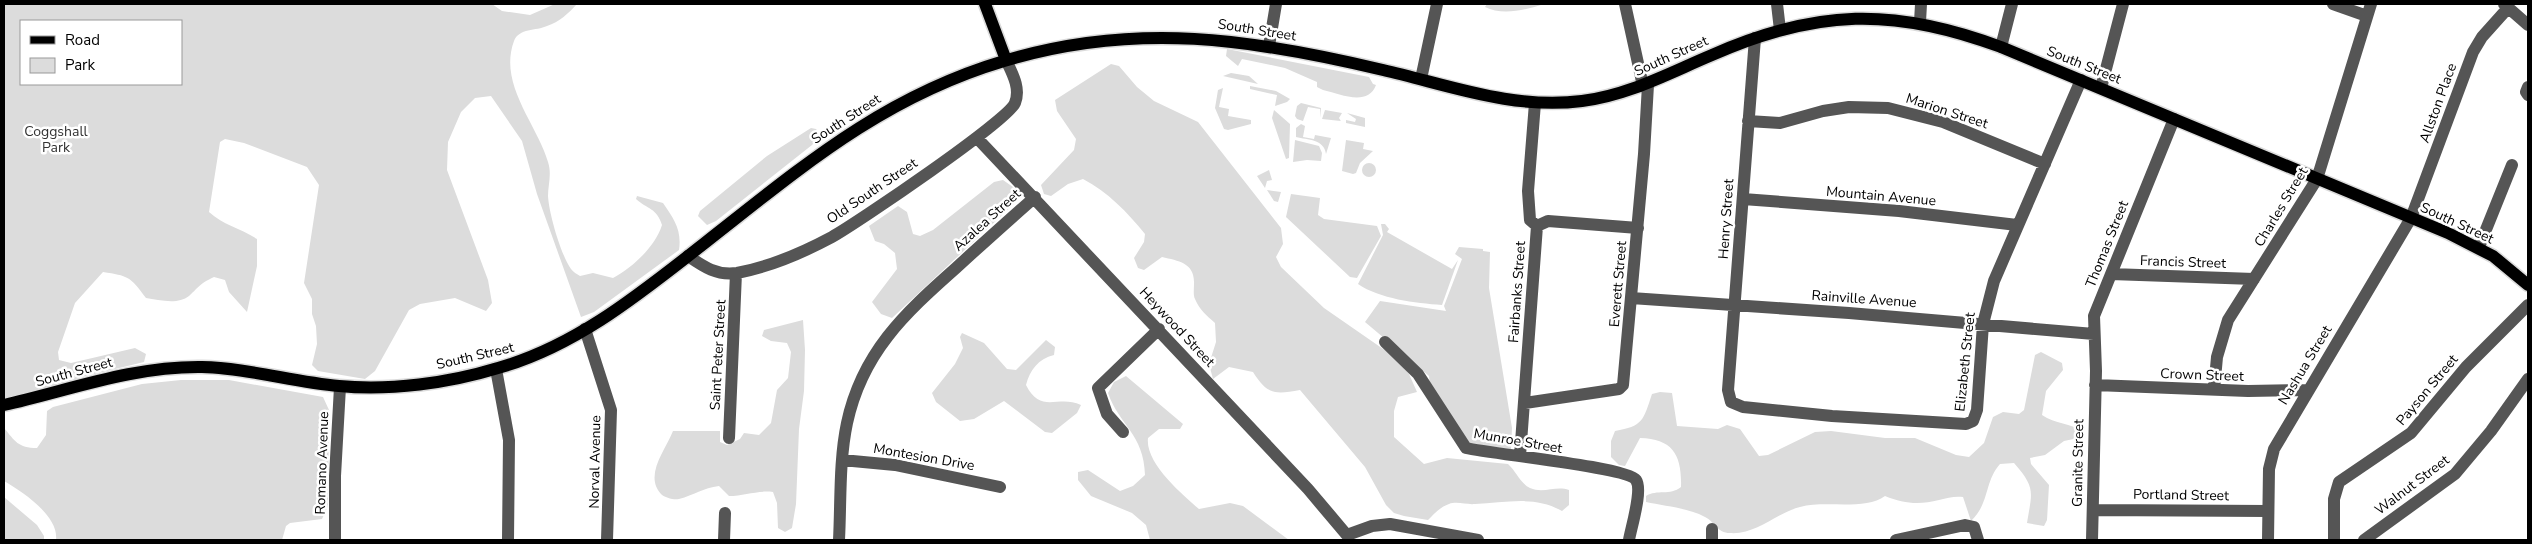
<svg xmlns="http://www.w3.org/2000/svg" width="2532" height="544" font-family="'Nunito Sans',sans-serif">
<style>
.green{fill:#dcdcdc;fill-rule:evenodd}
.lines{fill:none;stroke-linecap:round;stroke-linejoin:round}
.major-casing{stroke:#dbdbdb;stroke-width:15}
.minor{stroke:#555;stroke-width:12}
.major{stroke:#000;stroke-width:12}
.labels{text-anchor:middle;dominant-baseline:central;stroke-width:5;stroke-linejoin:round;paint-order:stroke}
.street-label{font-size:14px;fill:#000;stroke:#fff}
.park-label{font-size:14px;fill:#333;stroke:#fff}
</style>
<rect width="100%" height="100%" fill="#fff"/>
<!-- green -->
<path class="green" d="M 4,4 L 492,4 L 502,11 L 530,15 L 555,4 L 577,4 C 569,13 559,22 547,26 C 536,31 519,28 514,41 C 498,84 537,124 548,162 C 552,174 548,185 548,196 C 549,214 561,255 571,269 C 573,272 577,274 580,276 L 593,273 L 613,278 C 633,267 655,247 662,225 C 657,208 647,209 636,199 L 637,196 L 663,203 C 674,219 682,230 679,250 L 594,312 L 581,317 L 537,194 L 522,141 L 491,96 L 475,98 L 461,112 L 448,142 L 447,170 L 488,280 L 492,303 L 486,311 L 455,298 L 420,304 L 409,310 L 375,371 L 365,379 L 318,371 L 312,365 L 317,344 L 316,326 L 312,314 L 312,299 L 304,283 L 319,185 L 307,167 L 244,143 L 225,139 L 220,142 L 209,212 C 223,225 240,228 257,239 L 257,266 L 247,312 L 229,292 L 225,280 L 214,277 C 199,284 200,286 189,296 C 178,305 159,300 146,298 C 130,276 128,276 103,272 L 75,303 L 58,352 L 59,360 L 71,363 L 135,348 L 146,354 L 144,362 L 82,377 L 4,405 ZM 21,21 L 181,21 L 181,84 L 21,84 Z
M 1487,4 L 1544,4 C 1526,10 1502,16 1485,7 Z
M 1227,49 L 1369,77 L 1373,84 L 1376,85 C 1368,107 1340,94 1323,90 L 1317,87 L 1317,82 L 1285,68 L 1242,59 L 1238,66 L 1226,56 Z
M 1111,64 L 1119,66 L 1137,87 L 1154,101 L 1198,122 L 1281,228 L 1283,244 L 1276,257 L 1281,267 L 1324,308 L 1399,360 L 1409,374 L 1417,392 L 1398,397 L 1394,411 L 1394,437 L 1424,464 L 1447,458 L 1508,464 C 1516,471 1520,483 1530,488 C 1544,494 1556,485 1569,490 L 1569,505 L 1562,511 C 1535,495 1505,503 1475,504 C 1467,505 1457,501 1449,504 C 1440,507 1434,514 1428,520 L 1404,516 L 1394,513 L 1386,505 L 1365,467 L 1300,390 C 1274,395 1267,394 1253,372 L 1229,367 L 1213,379 L 1209,364 L 1216,342 L 1215,323 C 1207,316 1199,309 1195,299 C 1193,295 1194,289 1194,284 C 1195,263 1179,261 1162,257 L 1144,270 L 1138,268 L 1134,258 L 1144,242 L 1145,234 C 1127,212 1108,192 1083,179 L 1068,184 L 1051,196 L 1044,194 L 1041,185 L 1074,150 L 1076,139 L 1057,111 L 1055,100 Z
M 1231,73 L 1249,76 L 1258,84 L 1223,76 Z
M 1250,86 L 1276,91 L 1290,99 L 1287,102 L 1275,106 L 1277,95 L 1250,89 Z
M 1223,88 L 1219,107 L 1229,109 L 1228,116 L 1251,120 L 1251,124 L 1228,130 L 1224,129 L 1215,108 L 1218,90 Z
M 1301,103 L 1321,108 L 1320,118 L 1320,109 L 1308,107 L 1303,121 L 1297,119 L 1295,116 L 1297,106 Z
M 1274,110 L 1290,124 L 1289,158 L 1286,159 L 1272,118 Z
M 1325,110 L 1342,113 L 1339,118 L 1341,121 L 1322,119 Z
M 1347,113 L 1365,118 L 1365,127 L 1346,123 L 1346,120 L 1355,122 L 1356,119 Z
M 1301,124 L 1305,126 L 1303,137 L 1314,139 L 1315,135 L 1331,138 L 1326,154 C 1324,139 1308,140 1296,137 L 1296,128 Z
M 811,128 L 816,129 L 819,133 L 818,138 L 812,145 L 716,221 L 707,225 L 698,216 L 700,211 L 767,156 Z
M 1295,140 L 1319,146 L 1322,153 L 1321,161 L 1307,160 L 1293,162 Z
M 1346,140 L 1364,143 L 1363,149 L 1373,151 L 1360,163 L 1356,173 L 1353,174 L 1342,171 Z
M1362 170a7 7 0 1 1 14 0a7 7 0 1 1-14 0Z
M 1269,170 L 1272,180 L 1267,181 L 1265,188 L 1257,176 Z
M 1003,180 L 1020,192 L 1016,202 L 892,318 L 881,314 L 872,302 L 897,269 L 895,253 L 884,244 L 875,241 L 869,226 L 898,206 L 907,212 L 913,234 L 920,236 L 933,230 L 994,182 Z
M 1267,190 L 1281,192 L 1278,202 L 1274,201 Z
M 1291,194 L 1320,198 L 1318,215 L 1324,219 L 1377,226 L 1381,236 L 1357,278 L 1350,277 L 1286,217 Z
M 1381,224 L 1385,224 L 1389,229 L 1387,232 L 1452,269 L 1458,260 L 1442,305 C 1415,303 1380,299 1358,284 L 1383,235 Z
M 1459,247 L 1483,249 L 1483,251 L 1490,252 L 1489,288 L 1512,428 L 1511,449 L 1471,445 L 1430,387 L 1429,376 L 1365,322 L 1380,301 L 1446,311 L 1444,306 L 1462,259 L 1455,254 Z
M 803,320 L 805,350 L 804,391 L 799,429 L 796,504 L 792,528 L 785,532 L 778,528 L 777,503 L 773,492 C 758,490 744,496 729,496 L 719,486 C 703,488 694,495 679,499 C 674,500 665,498 661,494 C 644,475 665,451 673,431 L 720,431 L 720,442 L 727,445 L 740,439 L 744,433 L 759,435 L 771,423 L 777,390 L 788,378 L 791,352 L 787,343 L 771,341 L 762,336 L 764,330 Z
M 962,333 L 984,343 L 1007,369 L 1016,370 L 1046,340 L 1055,347 L 1054,355 C 1038,359 1030,370 1026,385 C 1041,415 1058,394 1081,405 L 1077,413 L 1052,433 L 1045,432 L 1004,401 L 974,419 L 960,421 L 936,402 L 932,393 L 955,364 L 963,348 L 960,337 Z
M 2041,352 L 2062,363 L 2063,370 L 2046,391 L 2042,415 C 2055,424 2071,423 2083,432 L 2083,437 L 2064,441 L 2045,455 L 2030,458 L 2031,464 L 2049,485 L 2047,520 L 2044,526 L 2027,523 C 2032,492 2036,488 2014,463 L 2000,464 C 1984,482 1990,503 1971,521 L 1963,497 C 1954,496 1948,498 1939,500 C 1920,505 1904,504 1885,496 C 1865,511 1825,500 1800,507 C 1776,513 1756,535 1730,533 C 1717,533 1715,522 1705,517 C 1689,508 1664,506 1646,502 L 1646,496 C 1657,489 1670,496 1681,487 C 1682,455 1673,439 1640,438 L 1625,466 L 1619,465 L 1611,457 L 1611,441 L 1615,431 C 1643,426 1643,421 1652,394 L 1660,392 L 1672,393 L 1677,426 L 1718,429 L 1727,425 L 1740,429 L 1759,456 L 1768,455 L 1815,432 L 1831,431 L 1885,438 L 1915,438 L 1956,455 L 1969,457 L 1984,443 L 1993,417 L 2003,412 L 2019,414 L 2024,410 L 2035,355 Z
M 1126,376 L 1183,424 L 1180,429 L 1159,429 L 1148,438 C 1145,463 1182,494 1199,509 L 1230,503 L 1243,506 L 1289,540 L 1150,540 L 1146,525 L 1132,513 L 1091,496 L 1078,480 L 1078,472 L 1088,470 L 1120,491 L 1133,486 L 1145,475 C 1144,434 1119,425 1108,393 L 1114,382 Z
M 181,380 L 229,380 L 323,397 L 329,410 L 328,506 L 322,519 L 290,523 L 286,526 L 282,540 L 56,540 C 59,516 23,492 4,481 L 4,428 C 15,441 18,448 37,448 L 46,435 L 47,411 L 53,407 L 142,384 Z
M 4,497 L 37,525 L 44,536 L 44,540 L 4,540 Z"/>
<g class="lines">
<defs>
<path id="major" d="M 985,4 L 1006,60
M 4,405 C 70,390 133,366 202,367 C 248,368 293,382 339,386 C 390,391 449,383 498,368 C 577,346 642,292 706,242 C 803,166 883,97 1004,61 C 1136,21 1253,39 1383,70 C 1449,85 1513,110 1582,101 C 1629,95 1669,73 1712,55 C 1816,9 1894,7 2001,47 L 2448,233 L 2493,256 L 2528,285"/>
</defs>
<!-- major casing -->
<use href="#major" class="major-casing"/>
<!-- minor -->
<path class="minor" d="M 1625,4 L 1643,86
M 1777,4 L 1780,30
M 2333,4 L 2367,16
M 2504,4 L 2528,25
M 1920,22 L 1921,4
M 1755,38 L 1728,390 L 1731,402 L 1743,407 L 1832,416 L 1966,424 L 1973,421 L 1977,410 L 1983,324 L 1994,281 L 2081,80
M 1269,46 L 1276,4
M 2001,47 L 2012,4
M 1421,79 L 1437,4
M 2528,87 L 2526,92 L 2528,95
M 2101,88 L 2123,4
M 1748,121 L 1780,123 L 1823,111 L 1849,107 L 1888,108 L 1943,122 L 2045,164
M 977,138 L 1308,489 L 1351,540
M 1743,199 L 1899,211 L 2017,225
M 1537,226 L 1548,221 L 1638,228
M 2479,247 L 2512,165
M 688,256 C 704,267 717,276 737,273 C 769,267 804,252 832,237 C 857,223 1009,120 1015,103 C 1021,88 1012,73 1006,60
M 2111,274 L 2254,279
M 1631,298 L 1849,313 L 2094,334
M 585,329 L 611,410 L 607,540
M 1385,342 L 1418,374 L 1466,448 C 1491,454 1627,467 1636,480 C 1643,490 1631,528 1629,540
M 496,369 L 509,440 L 508,540
M 2095,385 L 2248,391 L 2308,390
M 2214,390 L 2217,357 L 2228,320 L 2317,179 L 2371,4
M 1525,403 L 1619,389 L 1623,385 L 1644,154 L 1648,85
M 1123,432 L 1107,414 L 1098,388 L 1159,329
M 729,438 L 736,273
M 1520,456 L 1537,226 L 1530,220 L 1528,191 L 1535,103
M 842,460 L 895,465 L 1000,487
M 2093,510 L 2268,511
M 1347,535 L 1372,526 L 1390,524 L 1478,540
M 335,540 L 335,476 L 340,387
M 724,540 L 725,513
M 839,540 C 841,501 839,461 847,423 C 862,353 904,314 956,268 C 982,244 1008,221 1035,197
M 1712,540 L 1712,529
M 1896,540 L 1965,525 L 1974,527 L 1978,540
M 2092,540 L 2096,371 L 2094,316 L 2174,119
M 2268,540 L 2269,469 L 2274,449 L 2411,218 L 2473,52 L 2482,37 L 2508,8
M 2334,540 L 2334,499 L 2339,482 L 2411,433 L 2466,367 L 2528,305
M 2364,540 L 2455,474 L 2491,431 L 2528,379"/>
<!-- major -->
<use href="#major" class="major"/>
</g>
<g class="labels">
<!-- street labels -->
<g class="street-label">
<text transform="translate(1257 30) rotate(9)">South Street</text>
<text transform="translate(1671 56) rotate(-24)">South Street</text>
<text transform="translate(2084 65) rotate(22)">South Street</text>
<text transform="translate(2438 103) rotate(-70)">Allston Place</text>
<text transform="translate(1947 111) rotate(18)">Marion Street</text>
<text transform="translate(846 119) rotate(-33)">South Street</text>
<text transform="translate(872 191) rotate(-34)">Old South Street</text>
<text transform="translate(1881 196) rotate(5)">Mountain Avenue</text>
<text transform="translate(2281 207) rotate(-59)">Charles Street</text>
<text transform="translate(1726 219) rotate(-86)">Henry Street</text>
<text transform="translate(987 220) rotate(-42)">Azalea Street</text>
<text transform="translate(2457 223) rotate(25)">South Street</text>
<text transform="translate(2107 244) rotate(-68)">Thomas Street</text>
<text transform="translate(2183 262) rotate(2)">Francis Street</text>
<text transform="translate(1618 284) rotate(-85)">Everett Street</text>
<text transform="translate(1517 292) rotate(-86)">Fairbanks Street</text>
<text transform="translate(1864 299) rotate(4)">Rainville Avenue</text>
<text transform="translate(1177 327) rotate(47)">Heywood Street</text>
<text transform="translate(718 355) rotate(-87)">Saint Peter Street</text>
<text transform="translate(475 356) rotate(-13)">South Street</text>
<text transform="translate(1965 362) rotate(-84)">Elizabeth Street</text>
<text transform="translate(2305 365) rotate(-59)">Nashua Street</text>
<text transform="translate(74 372) rotate(-15)">South Street</text>
<text transform="translate(2202 375) rotate(2)">Crown Street</text>
<text transform="translate(2427 390) rotate(-50)">Payson Street</text>
<text transform="translate(1518 441) rotate(10)">Munroe Street</text>
<text transform="translate(924 457) rotate(10)">Montesion Drive</text>
<text transform="translate(595 462) rotate(-89)">Norval Avenue</text>
<text transform="translate(322 463) rotate(-88)">Romano Avenue</text>
<text transform="translate(2078 463) rotate(-89)">Granite Street</text>
<text transform="translate(2412 485) rotate(-37)">Walnut Street</text>
<text transform="translate(2181 495) rotate(1)">Portland Street</text>
</g>
<!-- park labels -->
<g class="park-label">
<text x="56" y="131">Coggshall<tspan x="56" dy="16">Park</tspan></text>
</g>
</g>
<!-- border -->
<rect width="2532" height="544" fill="none" stroke="#000000" stroke-width="10"/>
<!-- legend -->
<rect x="20" y="20" width="162" height="65" fill="#ffffff" stroke="#999999"/>
<rect x="30" y="36" width="25" height="8" fill="#000000" stroke="#999999"/>
<text x="65" y="45" font-size="15" fill="#000000">Road</text>
<rect x="30" y="58" width="25" height="15" fill="#dcdcdc" stroke="#999999"/>
<text x="65" y="70" font-size="15" fill="#000000">Park</text>
</svg>
